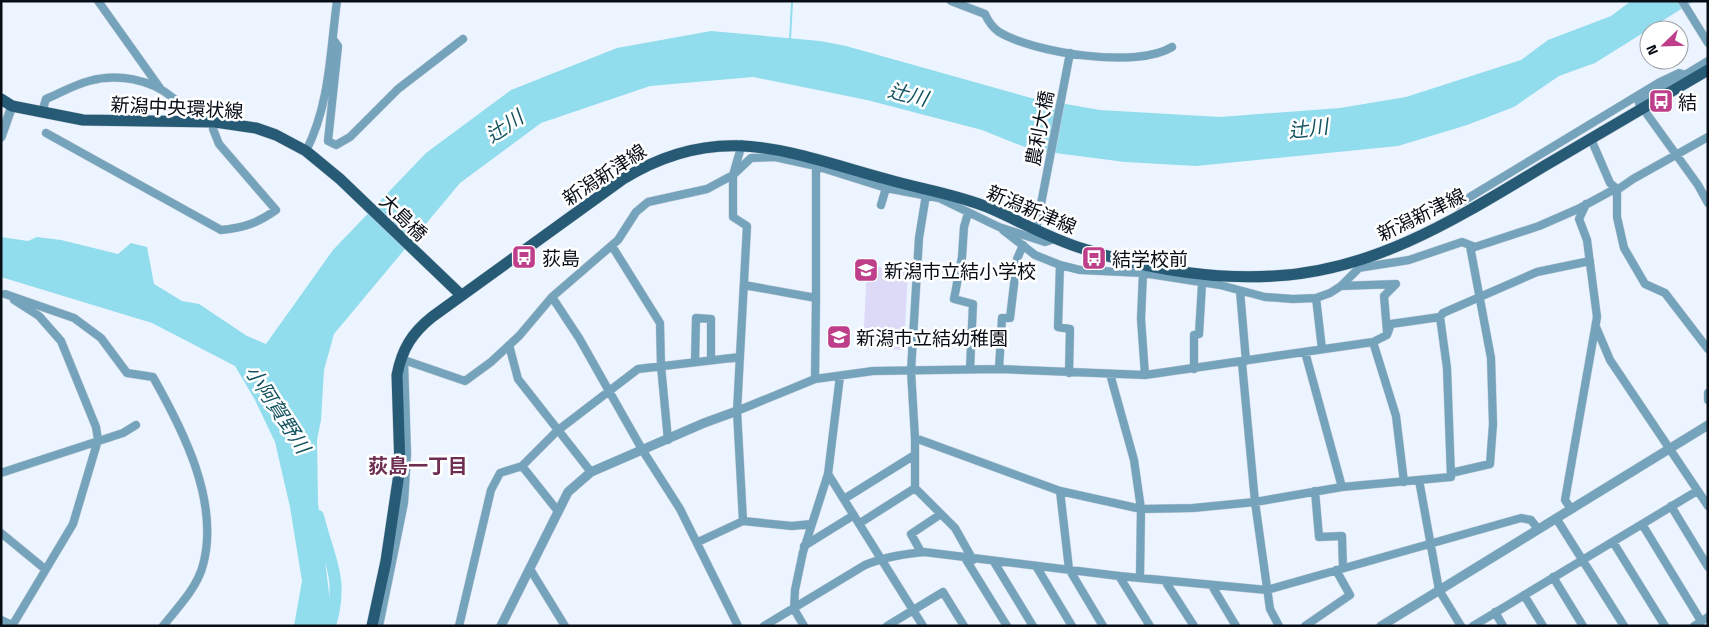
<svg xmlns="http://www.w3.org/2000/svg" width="1709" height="627" font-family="'Titillium Web','Noto Sans JP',sans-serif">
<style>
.green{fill:#dddaf7}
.water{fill:#91dced}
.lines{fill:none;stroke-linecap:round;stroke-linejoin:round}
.stream{stroke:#91dced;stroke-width:2}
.river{stroke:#91dced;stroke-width:12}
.minor-casing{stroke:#c7d0da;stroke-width:9}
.tertiary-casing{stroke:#c7d0da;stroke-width:10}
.primary-casing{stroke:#c7d0da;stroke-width:12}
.minor{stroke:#75a3bc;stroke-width:8}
.tertiary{stroke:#75a3bc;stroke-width:9}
.primary{stroke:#265a75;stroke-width:11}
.labels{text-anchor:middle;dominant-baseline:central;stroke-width:5;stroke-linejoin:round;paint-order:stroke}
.poi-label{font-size:19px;fill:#070e16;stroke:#fff;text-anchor:start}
.street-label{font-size:19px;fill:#070e16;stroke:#fff}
.water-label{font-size:20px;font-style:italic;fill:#145461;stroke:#fff}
.neighbourhood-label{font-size:20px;font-weight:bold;fill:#6d2e51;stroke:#fff}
</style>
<rect width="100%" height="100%" fill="#ecf5ff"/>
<!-- green -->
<path class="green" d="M 867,266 L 908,270 L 904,350 L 863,348 Z"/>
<!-- water -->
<path class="water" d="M 1631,1 L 1694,1 L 1595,63 L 1559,76 L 1514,107 L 1467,125 L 1398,146 L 1196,166 L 1125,162 L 1032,150 L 982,130 L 867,100 L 753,77 L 650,86 L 541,123 L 460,183 L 334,334 L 324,370 L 321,420 L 317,440 L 318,503 L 333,626 L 294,626 L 302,581 L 290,507 L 275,442 L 255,400 L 235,366 L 152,323 L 1,277 L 1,237 L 28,241 L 37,237 L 61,240 L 118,254 L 131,243 L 147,247 L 154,284 L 182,301 L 199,304 L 247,336 L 266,344 L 333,250 L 426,153 L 511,90 L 617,48 L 711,31 L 820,41 L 846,46 L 1031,98 L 1100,110 L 1220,117 L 1340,108 L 1406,97 L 1521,60 L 1548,40 L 1611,16 Z"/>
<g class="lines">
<!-- stream -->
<path class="stream" d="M 790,40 L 792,2"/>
<!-- river -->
<path class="river" d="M 318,516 C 329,561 344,578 330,626"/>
<defs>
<path id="minor" d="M 98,1 L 160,88
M 951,1 L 985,14 C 988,21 992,27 999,32 C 1034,53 1137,69 1172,47
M 1682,1 L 1708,43
M 333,39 L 338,46 L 328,141 L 336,145 L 350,137 L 398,89 L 463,39
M 1708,61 L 1639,103 L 1698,185 L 1708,203
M 42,112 L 46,99 C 60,93 74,85 89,81 C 117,73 151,79 173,98 C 182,105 190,110 189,122
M 46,133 L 221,230 C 243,228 258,223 276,210 L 219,144 L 213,129 L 215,122
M 1591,139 L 1610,183 L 1618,190
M 306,151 C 330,104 330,52 337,1
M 1617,190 L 1617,217 L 1624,248 L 1645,284 L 1665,293 L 1708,349
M 922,195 L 926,195 L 919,238 L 911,371 L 915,438 L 915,488 L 955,528 L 973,560
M 881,205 L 886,188
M 1455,206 L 1660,82 L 1679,73 L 1686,75
M 968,213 L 964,227 L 962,257 L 954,299 L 973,304 L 970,369
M 1003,230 L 1035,255 L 1060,265 L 1058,327 L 1070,329 L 1069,373
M 1036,230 L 1070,53
M 612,246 L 660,323 L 661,366 L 668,440
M 1060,265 L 1080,270 L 1143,273 L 1220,285 L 1265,297 L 1293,299 L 1316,298 L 1330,293 L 1341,286 L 1361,266
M 1358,268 L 1409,260 L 1462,242 L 1475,247 L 1539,226 L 1578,209 L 1613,190 L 1617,190 L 1633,179 L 1708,137
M 1143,273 L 1141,319 L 1145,375
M 744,285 L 816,298 L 815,379
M 1341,286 L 1396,284 L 1384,296 L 1387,332
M 1240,291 L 1246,361
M 5,294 L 74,318 L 101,338 L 127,373 L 153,377 C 183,430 220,502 203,565 C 197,588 178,607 163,626
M 552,297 L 579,338 L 643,451 L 680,509 L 738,626
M 816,298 L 816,166
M 1316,298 L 1322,349
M 1596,327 L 1610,360 L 1708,506
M 1373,342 L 1396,416 L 1404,482
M 509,345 L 518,379 L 591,472
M 1305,352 L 1342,487
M 400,362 L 404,360 L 465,381 L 491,362 L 519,336 L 552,297 L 618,240 L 636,212 L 648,202 L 707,189 L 733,175 L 751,158 L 775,157 L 816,166 L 886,188 L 939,198 L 999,227 L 1045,242 L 1054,239
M 695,362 L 696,318 L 711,319 L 711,360
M 1242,363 L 1255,502 L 1270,609 L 1279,626
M 999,369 L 1002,318 L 1010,318 L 1017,259 L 1023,245
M 1194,369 L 1194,335 L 1199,334 L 1202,284
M 1110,374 L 1134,460 L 1141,509 L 1140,577
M 1708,393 L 1708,400
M 737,411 L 815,379 L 873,371 L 999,369 L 1145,375 L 1373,342 L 1387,335 L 1391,324 L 1440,317 L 1443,313 L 1537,272 L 1590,261
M 915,438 L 1060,491 L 1141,509 L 1193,508 L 1255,502 L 1342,487 L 1451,477 L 1447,368 L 1440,317
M 522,466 L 557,510
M 1,473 L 123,433 L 136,425
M 1451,473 L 1490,464 L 1493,424 L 1491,358 L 1470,246
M 828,474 L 923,626
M 1419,480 L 1439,590 L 1461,626
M 1060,491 L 1069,569 L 1103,626
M 1315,491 L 1319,537 L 1342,536 L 1343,568
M 844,499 L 913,456
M 1671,506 L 1708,567
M 1571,509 L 1565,500 L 1597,317 L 1587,240 L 1579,219 L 1586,204
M 1556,518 L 1624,626
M 743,521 L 737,411 L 747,226 L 733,217 L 733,175 L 742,144 L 744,145
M 860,523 L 915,488
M 1642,524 L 1701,621
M 1,533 L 45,569
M 698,542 L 743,521 L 792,526 L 811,524
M 1613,542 L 1665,626
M 804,546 L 854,515
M 921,552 L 911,534 L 941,514
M 965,558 L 1007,626
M 994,562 L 1033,626
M 1036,566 L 1072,626
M 530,569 L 565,626
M 1119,576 L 1150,626
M 1553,577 L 1583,626
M 1165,581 L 1194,626
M 1212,586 L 1236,626
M 1524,595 L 1543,626
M 1495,612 L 1503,626
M 1,620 L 12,625
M 12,626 L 73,524 L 98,440 L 96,427 L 61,341 L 39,316 L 14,300
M 379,626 L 404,503 L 407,454 L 404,361
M 459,626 L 491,490 L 500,473 L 522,466 L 557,431 L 638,369 L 740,357
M 764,626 L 865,565 C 884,557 903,554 924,552 L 1119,576 L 1267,590 L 1521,518 L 1531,520 L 1538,529
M 804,626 L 794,609 L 795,590 L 803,552 L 828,474 L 840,376
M 887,626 L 943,592 L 964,626
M 1305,626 L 1350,595 L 1336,570
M 1473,626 L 1697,491
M 1694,626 L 1708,617"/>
<path id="tertiary" d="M 1,137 L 12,106
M 501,626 L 568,492 L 591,472 L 704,423 L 737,411
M 1381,626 L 1708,425"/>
<path id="primary" d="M 1,99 L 12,106 L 83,120 L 215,122 L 256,128 L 276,135 L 306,151 L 340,179 L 461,295
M 372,626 L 386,561 L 400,467 L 397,375 C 402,349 412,333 432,317 L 623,179 C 719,120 787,152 886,179 C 920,189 955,194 987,207 C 1020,221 1050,239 1084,249 C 1144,268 1210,280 1274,276 C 1376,271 1461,216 1546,165 C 1600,133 1654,102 1708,70"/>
</defs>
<!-- minor casing -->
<use href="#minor" class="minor-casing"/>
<!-- tertiary casing -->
<use href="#tertiary" class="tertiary-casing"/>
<!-- primary casing -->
<use href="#primary" class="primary-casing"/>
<!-- minor -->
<use href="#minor" class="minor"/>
<!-- tertiary -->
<use href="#tertiary" class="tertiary"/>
<!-- primary -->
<use href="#primary" class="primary"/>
</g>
<!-- icons -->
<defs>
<symbol id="bus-square" viewBox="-11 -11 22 22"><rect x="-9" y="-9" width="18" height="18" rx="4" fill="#be3e89" stroke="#fff"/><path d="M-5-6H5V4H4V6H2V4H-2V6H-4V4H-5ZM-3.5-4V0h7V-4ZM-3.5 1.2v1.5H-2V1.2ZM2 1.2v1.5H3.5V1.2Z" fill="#fff"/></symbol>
<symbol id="school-square" viewBox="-11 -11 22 22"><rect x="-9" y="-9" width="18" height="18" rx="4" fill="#be3e89" stroke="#fff"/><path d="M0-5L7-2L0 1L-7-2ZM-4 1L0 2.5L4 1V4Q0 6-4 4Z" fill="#fff"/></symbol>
</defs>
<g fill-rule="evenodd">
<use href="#bus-square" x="1647" y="87" width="28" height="28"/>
<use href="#bus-square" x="510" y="243" width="28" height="28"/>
<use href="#bus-square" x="1080" y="244" width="28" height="28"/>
<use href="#school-square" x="852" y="256" width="28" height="28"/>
<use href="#school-square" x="825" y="323" width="28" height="28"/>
</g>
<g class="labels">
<!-- poi labels -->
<g class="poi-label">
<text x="1678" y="101">結</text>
<text x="542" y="257">荻島</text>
<text x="1112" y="258">結学校前</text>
<text x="884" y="270">新潟市立結小学校</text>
<text x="856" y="337">新潟市立結幼稚園</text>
</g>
<!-- street labels -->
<g class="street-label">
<text transform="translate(177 107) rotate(3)">新潟中央環状線</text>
<text transform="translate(1039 128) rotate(-79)">農利大橋</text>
<text transform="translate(604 174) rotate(-33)">新潟新津線</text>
<text transform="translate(1032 209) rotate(23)">新潟新津線</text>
<text transform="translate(1421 214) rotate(-26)">新潟新津線</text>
<text transform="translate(404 217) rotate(44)">大島橋</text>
</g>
<!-- water labels -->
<g class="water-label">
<text transform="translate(908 94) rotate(14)">辻川</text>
<text transform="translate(504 126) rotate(-34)">辻川</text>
<text transform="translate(1308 128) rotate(-7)">辻川</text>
<text transform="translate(278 409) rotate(57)">小阿賀野川</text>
</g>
<!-- neighbourhood labels -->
<g class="neighbourhood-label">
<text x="418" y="465">荻島一丁目</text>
</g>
</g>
<!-- border -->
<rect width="1709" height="627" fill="none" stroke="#070e16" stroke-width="5"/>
<!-- north arrow -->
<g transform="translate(1664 45) rotate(247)"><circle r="24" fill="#ffffff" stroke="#9c9fa2"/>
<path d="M0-4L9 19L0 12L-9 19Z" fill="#be3e89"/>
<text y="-8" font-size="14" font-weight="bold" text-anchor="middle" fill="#070e16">N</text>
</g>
</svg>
